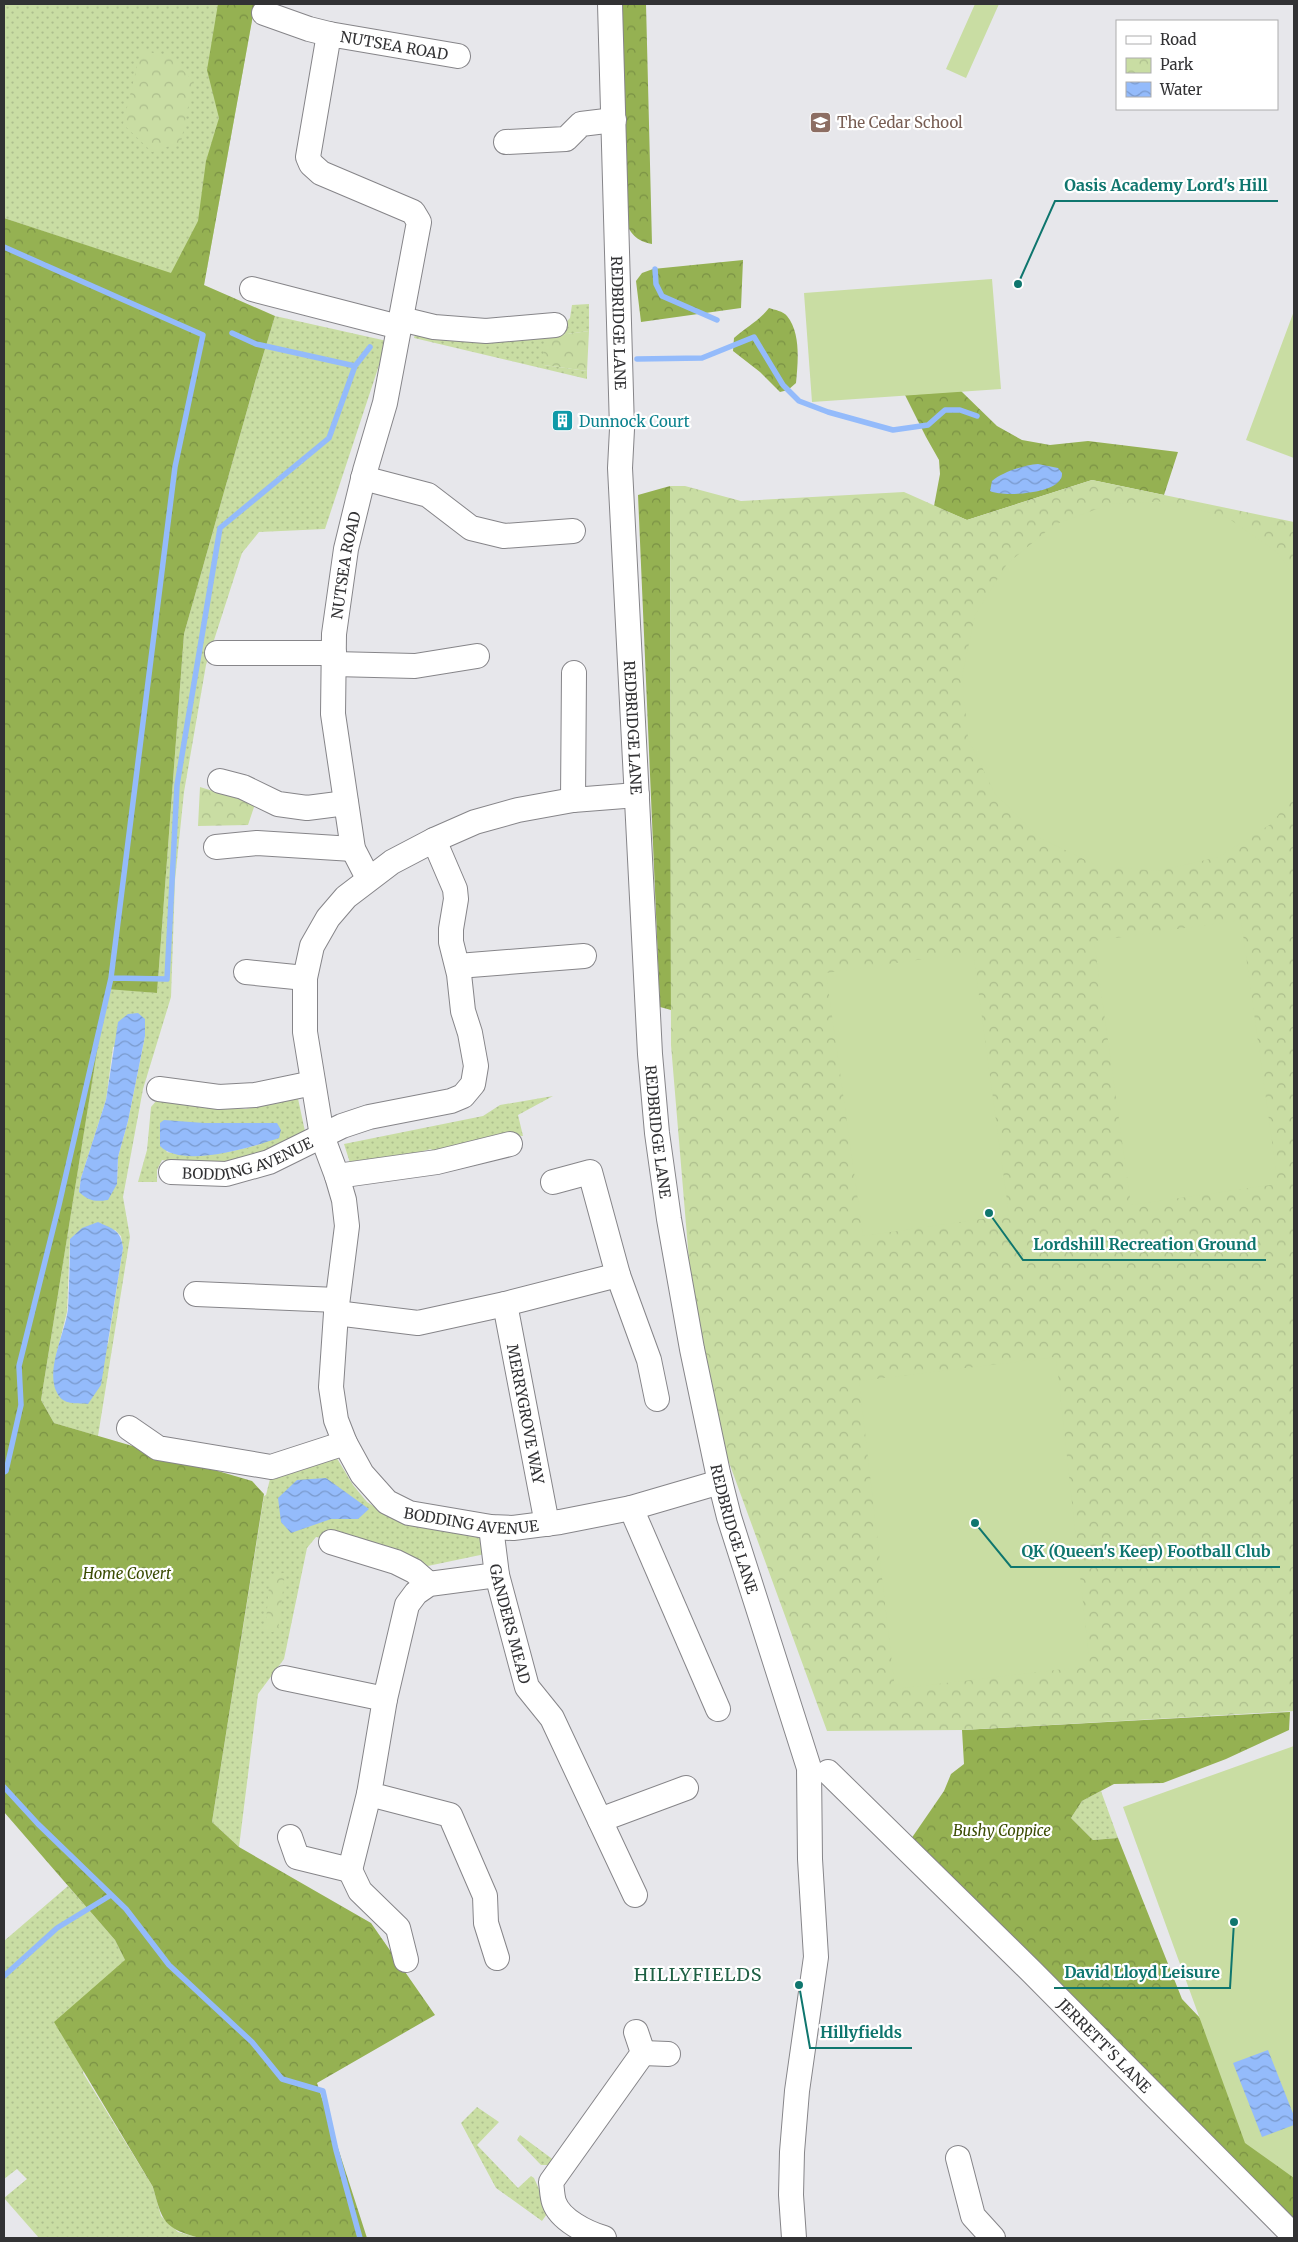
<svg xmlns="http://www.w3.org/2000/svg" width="1298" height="2242" font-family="Merriweather,serif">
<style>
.grass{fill:url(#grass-dots);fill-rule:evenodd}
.forest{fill:url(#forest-crowns)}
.park{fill:url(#park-crowns)}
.garden{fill:#c9dda3}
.water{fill:url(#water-waves)}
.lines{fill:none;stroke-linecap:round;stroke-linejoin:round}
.stream{stroke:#94bbfb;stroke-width:5.5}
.street-casing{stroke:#868589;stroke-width:26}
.street{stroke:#fff;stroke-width:24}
.labels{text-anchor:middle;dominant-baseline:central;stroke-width:4.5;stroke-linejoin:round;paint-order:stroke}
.street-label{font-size:15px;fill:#323234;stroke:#fff}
.education-label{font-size:15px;fill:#785e54;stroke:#fff;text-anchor:start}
.culture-label{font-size:15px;fill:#0d838f;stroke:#fff;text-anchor:start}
.park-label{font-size:15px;font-style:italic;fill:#3b4c03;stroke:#fff}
.quarter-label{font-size:18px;letter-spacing:1px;fill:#1f6044;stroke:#fff}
.leader{fill:none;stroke:#0f766e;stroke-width:2}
.callout-dot{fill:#0f766e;stroke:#fff;stroke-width:2}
.callout-label{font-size:16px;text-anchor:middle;font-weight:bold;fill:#0f766e;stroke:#fff;stroke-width:4.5;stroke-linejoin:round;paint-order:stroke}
</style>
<defs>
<pattern id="grass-dots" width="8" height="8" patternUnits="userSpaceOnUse" patternTransform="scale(1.25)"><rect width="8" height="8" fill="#c9dda3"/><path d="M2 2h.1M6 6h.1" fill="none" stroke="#adbe8d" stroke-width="1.8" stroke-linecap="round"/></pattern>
<pattern id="forest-crowns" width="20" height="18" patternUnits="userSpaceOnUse" patternTransform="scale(1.25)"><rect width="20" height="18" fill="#95b152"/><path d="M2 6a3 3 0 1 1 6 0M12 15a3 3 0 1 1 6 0" fill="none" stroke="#7a9145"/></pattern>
<pattern id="park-crowns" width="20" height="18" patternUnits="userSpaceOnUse" patternTransform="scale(1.25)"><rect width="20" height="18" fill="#c9dda3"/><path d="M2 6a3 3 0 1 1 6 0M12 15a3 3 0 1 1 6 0" fill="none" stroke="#adbe8d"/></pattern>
<pattern id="water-waves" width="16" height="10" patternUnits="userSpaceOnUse" patternTransform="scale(1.25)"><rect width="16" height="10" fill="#94bbfb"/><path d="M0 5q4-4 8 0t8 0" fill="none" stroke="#7999cc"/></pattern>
</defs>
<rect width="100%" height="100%" fill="#e7e7eb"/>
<!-- grass -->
<path class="grass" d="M 4,4 L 255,4 L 204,285 L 4,218 Z
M 589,304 L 589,331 L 545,337 L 544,365 L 587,371 L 587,379 L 414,338 L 415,334 L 557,332 L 570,318 L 572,305 Z
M 275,316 L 387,341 L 325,529 L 259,532 L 242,553 L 206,665 L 184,792 L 175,880 L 171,997 L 143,1089 L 123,1197 L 130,1237 L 98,1436 L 54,1423 L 41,1400 L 107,988 L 157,993 L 184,634 L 255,382 ZM 145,1036 L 128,1121 L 118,1157 L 117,1184 L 79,1192 L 81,1178 L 106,1100 L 113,1047 ZM 115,1230 L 121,1236 L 123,1248 L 108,1344 L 56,1356 L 67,1312 L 70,1239 Z
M 297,1094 L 306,1136 C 271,1151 235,1164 196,1166 C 185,1166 173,1162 162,1160 L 157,1170 L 157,1182 L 138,1182 L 147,1150 L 151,1107 L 157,1100 L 245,1109 L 279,1103 L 286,1095 ZM 204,1123 L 240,1124 L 261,1144 C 223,1154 204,1158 166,1152 Z
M 553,1096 L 518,1115 L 523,1136 L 510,1135 L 439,1156 L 431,1149 L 352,1169 L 344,1144 L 483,1116 L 500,1105 Z
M 335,1455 L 353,1485 L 367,1502 L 391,1517 L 481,1531 L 485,1554 L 423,1567 L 384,1549 L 316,1537 L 307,1548 L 284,1659 L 258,1694 L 239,1847 L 212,1822 L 264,1496 L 266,1495 L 271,1475 Z
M 1101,1791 L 1118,1838 L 1093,1840 L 1071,1818 L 1082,1801 Z
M 68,1886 L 115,1940 L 125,1960 L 83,2073 L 153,2187 L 161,2216 L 178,2232 L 200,2238 L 39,2238 L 4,2198 L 27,2179 L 17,2169 L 4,2179 L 4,1941 Z
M 477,2107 L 499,2122 L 477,2145 L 518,2188 L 531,2176 L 534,2178 L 549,2211 L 542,2221 L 496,2188 L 461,2123 Z
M 520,2135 L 555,2161 L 550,2165 L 541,2165 L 517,2140 Z"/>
<!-- forest -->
<path class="forest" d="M 218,4 L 255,4 L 204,285 L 275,316 L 255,382 L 184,634 L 157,993 L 107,989 L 41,1400 L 54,1423 L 252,1481 L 264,1494 L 212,1822 L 239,1847 L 371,1923 L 435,2015 L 317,2083 L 367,2238 L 200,2238 C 164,2229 162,2221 153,2187 L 54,2022 L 125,1960 L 115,1940 L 4,1812 L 4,218 L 171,273 L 198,221 L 206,161 L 219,118 L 207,70 Z
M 618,4 L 646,4 L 652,244 C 632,240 631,231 621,215 Z
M 743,260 L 741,308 L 641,322 L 636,281 L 642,273 L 653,269 Z
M 769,308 C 775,310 783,311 787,316 C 801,333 798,362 796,383 L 788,390 L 780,392 L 760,372 L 733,351 L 734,338 C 746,327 759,321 769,308 Z
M 961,391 L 997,426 L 1022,440 L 1050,445 L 1088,441 L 1178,452 L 1164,495 L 1092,480 L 967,520 L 934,506 L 940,474 L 939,460 L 926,437 L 905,395 Z
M 670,486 L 671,1010 L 660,1007 L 638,495 Z
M 1290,1712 L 1289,1730 L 1226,1759 L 1163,1783 L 1114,1784 L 1082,1801 L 1071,1818 L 1093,1840 L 1118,1838 L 1182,1999 L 1200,2018 L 1294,2148 L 1294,2225 L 911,1839 L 944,1791 L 951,1774 L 964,1764 L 962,1730 Z"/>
<!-- park -->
<path class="park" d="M 141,50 L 172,57 L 193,82 L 181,142 L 152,152 L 123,124 Z
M 589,331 L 587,371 L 544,365 L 544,337 Z
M 1092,480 L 1294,522 L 1294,1711 L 963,1730 L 827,1731 L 699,1380 L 671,1045 L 670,486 L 685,486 L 741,501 L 904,492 L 967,520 Z
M 200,787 L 255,804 L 248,825 L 198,826 Z
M 285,1573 L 278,1631 L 265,1633 L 270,1575 Z"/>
<!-- garden -->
<path class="garden" d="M 975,4 L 999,4 L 966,78 L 946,69 Z
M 992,279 L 1001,389 L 812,402 L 804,293 Z
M 1294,311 L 1294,458 L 1246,440 Z
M 1170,501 L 1228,518 L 1277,552 L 1294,576 L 1294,795 L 1271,824 L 1219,857 L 1158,871 L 1096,865 L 1040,838 L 995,794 L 968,738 L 962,676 L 975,615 L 1007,564 L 1054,525 L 1110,504 Z
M 1241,920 L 1278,1184 L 1131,1205 L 1094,941 Z
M 973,952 L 1009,1215 L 863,1236 L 826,973 Z
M 1056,1357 L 1090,1666 L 895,1689 L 859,1381 Z
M 1294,1746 L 1294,2178 L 1245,2143 L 1123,1807 Z"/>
<!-- water -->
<path class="water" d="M 1038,464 L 1058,468 L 1062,473 C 1062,475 1062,478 1060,480 C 1051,494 1003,497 990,491 L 992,481 C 1003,472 1024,465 1038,464 Z
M 138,1013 L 145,1019 L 145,1036 L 128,1121 L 118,1157 L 117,1184 L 108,1200 C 95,1202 89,1201 79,1192 L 81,1178 L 106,1100 L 118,1022 L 128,1014 Z
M 164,1120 L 204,1123 L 277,1123 L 281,1130 L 279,1138 C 252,1147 182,1169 160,1146 L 160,1123 Z
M 98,1222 C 113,1229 121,1230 123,1248 L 101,1385 L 88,1404 C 79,1403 65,1405 59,1396 C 43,1374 65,1334 68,1309 C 69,1286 70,1263 70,1239 L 82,1228 Z
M 326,1478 L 369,1509 L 358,1519 L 331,1519 L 291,1533 L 281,1522 L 278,1498 L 297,1480 Z
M 1268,2050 L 1294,2116 L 1294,2125 L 1262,2137 L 1233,2063 Z"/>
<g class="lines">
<!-- stream -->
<path class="stream" d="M 4,247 L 203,335 L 175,467 L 111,978 L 59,1205 L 19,1366 L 21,1405 L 6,1471 L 4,1472
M 655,269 L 656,284 L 662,296 L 717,320
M 637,359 L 702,358 L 754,337 L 783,385 L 799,401 L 828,412 L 893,430 L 928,425 L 945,410 L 960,410 L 977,416
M 355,366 L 370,347
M 111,978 L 167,979 L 177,785 L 220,528 L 329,438 L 355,366 L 256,344 L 232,333
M 4,1787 L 38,1824 L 126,1909 L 169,1965 L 252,2042 L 282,2079 L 323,2091 L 336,2150 L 360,2238
M 4,1976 L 57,1928 L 111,1895"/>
<defs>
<g id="street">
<path id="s1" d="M 610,4 L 622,429 L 620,468 L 650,1054 L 657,1133 L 669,1219 L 692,1349 L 718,1473 L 729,1517 L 809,1768 L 810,1859 L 816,1957 L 797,2091 L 792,2152 L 791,2195 L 794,2238"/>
<path d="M 264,13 L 309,29 L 329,34"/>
<path d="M 506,142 L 566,139 L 581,124 L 614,120"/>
<path d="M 252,289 L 399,327"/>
<path d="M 401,319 L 434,327 L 486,331 L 555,325"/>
<path d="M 363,478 L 428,495 L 471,528 L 504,536 L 573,531"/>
<path d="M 217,653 L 334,653"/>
<path d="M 334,664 L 415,666 L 477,656"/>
<path d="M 220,781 L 243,787 L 278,804 L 307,808 L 346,803"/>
<path id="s2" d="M 637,795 L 573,800 L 518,810 L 475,822 L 434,840 L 392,862 L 346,897 L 328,918 L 312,946 L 305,978 L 305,1032 L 322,1136 L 337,1176 L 344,1200 L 347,1226 L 336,1313 L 331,1387 L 336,1420 L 345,1443 L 362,1474 L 387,1502 L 409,1513 L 491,1527 L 513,1528 L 560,1522 L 631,1508 L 720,1482"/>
<path d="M 573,800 L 574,673"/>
<path d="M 216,847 L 257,843 L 353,849"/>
<path id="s3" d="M 368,878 L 353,849 L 333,714 L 334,634 L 346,549 L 365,471 L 385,403 L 419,222 L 413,212 L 321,173 L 311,164 L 308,157 L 329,34 L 458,56"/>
<path d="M 458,966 L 584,956"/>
<path d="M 246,972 L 305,978"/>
<path d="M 159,1089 L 219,1097 L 255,1095 L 313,1083"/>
<path id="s4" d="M 171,1172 L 226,1174 L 269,1162 L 342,1126 L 369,1117 L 451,1101 L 463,1096 L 473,1084 L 476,1066 L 470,1033 L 463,1011 L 459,974 L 451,942 L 451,929 L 456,899 L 455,889 L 434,840"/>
<path d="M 337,1176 L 437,1162 L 510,1144"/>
<path d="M 618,1275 L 649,1360 L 657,1399"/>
<path d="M 196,1294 L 337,1300"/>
<path id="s5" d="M 505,1304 L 547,1524"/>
<path d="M 336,1313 L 418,1323 L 505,1304 L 618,1275 L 590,1172 L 553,1182"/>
<path d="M 129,1428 L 158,1448 L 271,1467 L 345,1443"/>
<path d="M 631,1508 L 718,1709"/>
<path id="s6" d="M 491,1527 L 497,1575 L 527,1687 L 552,1718 L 635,1895"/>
<path d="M 331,1542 L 396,1562 L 414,1571 L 429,1584"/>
<path d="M 284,1678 L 385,1699"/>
<path id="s7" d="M 828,1772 L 1031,1971 L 1294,2236"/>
<path d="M 600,1820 L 686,1788"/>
<path d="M 290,1837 L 297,1857 L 350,1870 L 369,1794"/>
<path d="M 350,1870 L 360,1891 L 398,1928 L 406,1960"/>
<path d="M 497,1958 L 486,1923 L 485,1896 L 450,1815 L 369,1794 L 385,1699 L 407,1605 L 416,1593 L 429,1584 L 497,1575"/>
<path d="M 643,2053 L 668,2054"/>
<path d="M 958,2158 L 973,2216 L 993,2238"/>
<path d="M 604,2238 C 587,2233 560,2220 554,2202 C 552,2196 552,2188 551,2182 L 643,2053 L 636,2032"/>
</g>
</defs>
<!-- street casing -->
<use href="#street" class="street-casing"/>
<!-- street -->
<use href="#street" class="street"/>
</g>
<!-- icons -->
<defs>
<symbol id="school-square" viewBox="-11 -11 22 22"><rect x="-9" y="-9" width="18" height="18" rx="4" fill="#8d6e63" stroke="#fff"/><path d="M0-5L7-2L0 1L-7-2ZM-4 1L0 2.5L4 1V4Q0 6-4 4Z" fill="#fff"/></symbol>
<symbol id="building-square" viewBox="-11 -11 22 22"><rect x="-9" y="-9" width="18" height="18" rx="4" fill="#0f9aa8" stroke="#fff"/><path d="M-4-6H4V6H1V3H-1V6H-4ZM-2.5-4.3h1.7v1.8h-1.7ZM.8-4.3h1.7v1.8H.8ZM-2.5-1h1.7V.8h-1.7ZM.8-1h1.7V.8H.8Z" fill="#fff"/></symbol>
</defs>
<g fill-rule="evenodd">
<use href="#school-square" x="808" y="110" width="25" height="25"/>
<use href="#building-square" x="550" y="408" width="25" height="25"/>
</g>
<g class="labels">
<!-- street labels -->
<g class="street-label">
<text stroke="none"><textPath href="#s3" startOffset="994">NUTSEA ROAD</textPath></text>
<text stroke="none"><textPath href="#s1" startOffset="319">REDBRIDGE LANE</textPath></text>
<text stroke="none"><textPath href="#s3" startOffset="319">NUTSEA ROAD</textPath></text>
<text stroke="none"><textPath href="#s1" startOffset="724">REDBRIDGE LANE</textPath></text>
<text stroke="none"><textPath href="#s1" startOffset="1129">REDBRIDGE LANE</textPath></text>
<text stroke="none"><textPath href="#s4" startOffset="79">BODDING AVENUE</textPath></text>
<text stroke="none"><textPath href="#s5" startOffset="112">MERRYGROVE WAY</textPath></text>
<text stroke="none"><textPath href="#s2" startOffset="1041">BODDING AVENUE</textPath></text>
<text stroke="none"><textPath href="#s1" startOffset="1534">REDBRIDGE LANE</textPath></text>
<text stroke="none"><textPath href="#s6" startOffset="99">GANDERS MEAD</textPath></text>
<text stroke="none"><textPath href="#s7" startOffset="389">JERRETT'S LANE</textPath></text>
</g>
<!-- education labels -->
<g class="education-label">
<text x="837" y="122">The Cedar School</text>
</g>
<!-- culture labels -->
<g class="culture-label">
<text x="579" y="421">Dunnock Court</text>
</g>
<!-- park labels -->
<g class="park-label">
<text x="127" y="1573">Home Covert</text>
<text x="1002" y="1830">Bushy Coppice</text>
</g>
<!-- quarter labels -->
<g class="quarter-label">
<text x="698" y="1974">HILLYFIELDS</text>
</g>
</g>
<!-- callouts -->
<path class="leader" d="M1018 284L1055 201H1278M989 1213L1023 1260H1266M975 1523L1011 1567H1280M1234 1922L1230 1988H1054M799 1985L810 2048H912"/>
<g class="callout-dot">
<circle cx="1018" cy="284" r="5"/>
<circle cx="989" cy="1213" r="5"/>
<circle cx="975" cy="1523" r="5"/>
<circle cx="1234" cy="1922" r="5"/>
<circle cx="799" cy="1985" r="5"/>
</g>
<g class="callout-label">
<text x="1166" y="191">Oasis Academy Lord's Hill</text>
<text x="1145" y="1250">Lordshill Recreation Ground</text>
<text x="1146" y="1557">QK (Queen's Keep) Football Club</text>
<text x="1142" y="1978">David Lloyd Leisure</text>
<text x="861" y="2038">Hillyfields</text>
</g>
<!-- border -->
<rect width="1298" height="2242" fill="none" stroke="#323234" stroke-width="10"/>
<!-- legend -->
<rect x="1116" y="20" width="162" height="90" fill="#ffffff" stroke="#adadae"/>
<rect x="1126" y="36" width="25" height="8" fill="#ffffff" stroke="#adadae"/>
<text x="1160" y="45" font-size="15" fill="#323234">Road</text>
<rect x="1126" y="58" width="25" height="15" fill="url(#park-crowns)" stroke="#adadae"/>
<text x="1160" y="70" font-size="15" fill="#323234">Park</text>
<rect x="1126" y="82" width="25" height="15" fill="url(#water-waves)" stroke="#adadae"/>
<text x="1160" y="95" font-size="15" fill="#323234">Water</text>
</svg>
